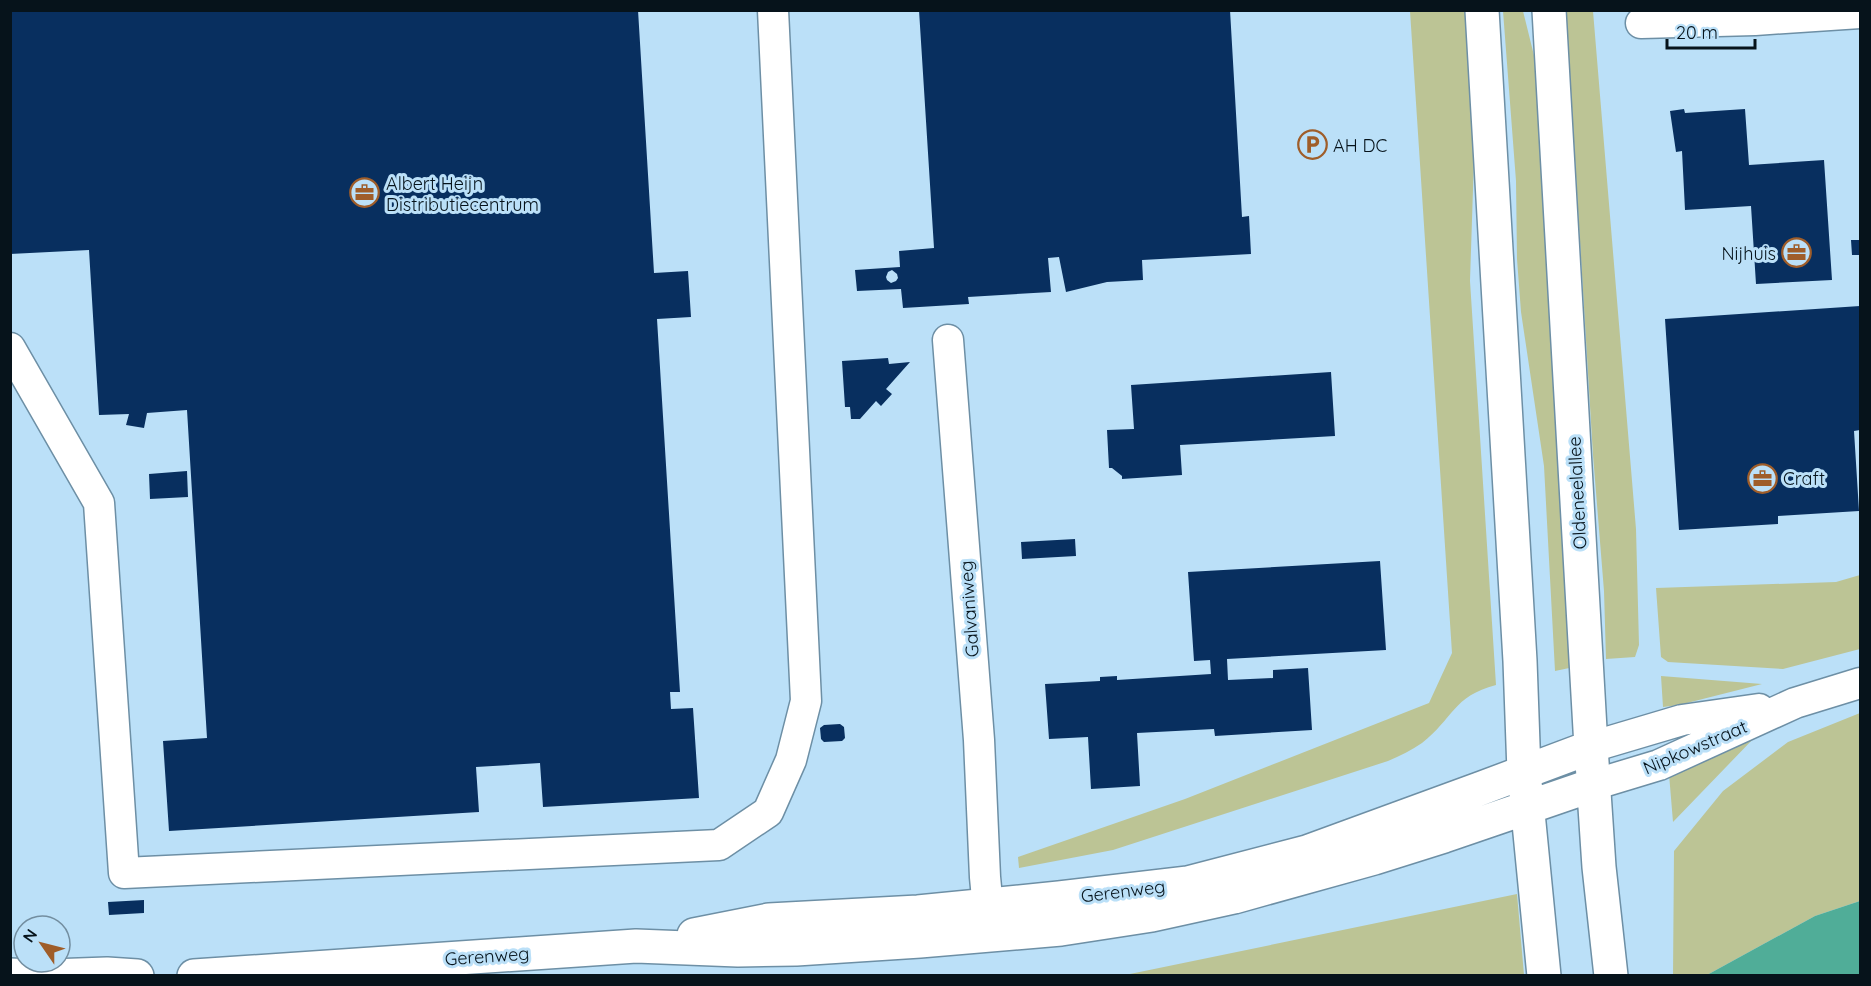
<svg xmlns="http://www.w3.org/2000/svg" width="1871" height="986" font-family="Quicksand,sans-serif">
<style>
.green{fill:#bcc495}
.water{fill:#50ad98}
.building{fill:#082f5f;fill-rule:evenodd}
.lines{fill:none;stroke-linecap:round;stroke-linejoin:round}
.minor-casing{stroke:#6d8fa5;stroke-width:33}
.major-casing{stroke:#6d8fa5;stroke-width:36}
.minor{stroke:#fff;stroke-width:30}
.major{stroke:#fff;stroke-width:33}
.labels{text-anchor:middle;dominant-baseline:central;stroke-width:6;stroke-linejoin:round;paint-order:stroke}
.poi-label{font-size:18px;fill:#06131b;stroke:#bbe0f8;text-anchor:start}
.street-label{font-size:18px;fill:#06131b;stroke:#bbe0f8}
</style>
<rect width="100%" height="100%" fill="#bbe0f8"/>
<!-- green -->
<path class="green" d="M 1410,11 L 1468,11 L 1475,128 L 1470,281 L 1496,685 C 1453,696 1453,719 1422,743 C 1412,750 1400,756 1388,761 L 1113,850 L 1019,868 L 1018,857 L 1185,799 L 1429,703 L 1452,653 Z
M 1503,11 L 1523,11 L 1542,88 L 1574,667 L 1555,671 L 1544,466 L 1521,312 L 1517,259 L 1516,181 Z
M 1566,11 L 1593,11 L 1636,529 L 1639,645 L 1635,657 L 1606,659 L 1604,591 L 1593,455 Z
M 1860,575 L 1860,649 L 1783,669 L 1668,662 L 1661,657 L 1656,588 L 1836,582 Z
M 1661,676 L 1762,684 L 1679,705 L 1663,707 Z
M 1860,713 L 1860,901 L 1815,916 L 1707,975 L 1673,976 L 1674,851 L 1723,791 L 1788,742 Z
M 1755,737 L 1673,822 L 1669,774 Z
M 1517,894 L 1524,975 L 1125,975 Z"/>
<!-- water -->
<path class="water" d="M 1860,901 L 1860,975 L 1707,975 L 1815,916 Z"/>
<!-- building -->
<path class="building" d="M 10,10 L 638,10 L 654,273 L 688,271 L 691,317 L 657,319 L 680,692 L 670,692 L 671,709 L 693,708 L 699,798 L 543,807 L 540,763 L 476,767 L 479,812 L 169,831 L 163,741 L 207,738 L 187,410 L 147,413 L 144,428 L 126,425 L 129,414 L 99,415 L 89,250 L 10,254 Z
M 919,10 L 1230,10 L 1242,217 L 1249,216 L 1251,254 L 1142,260 L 1143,280 L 1107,282 L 1066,292 L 1059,257 L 1048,258 L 1051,292 L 968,297 L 969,304 L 903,308 L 901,289 L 857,291 L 855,270 L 900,267 L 899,251 L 934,248 ZM 892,270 L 897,274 L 898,278 L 896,281 L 891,283 L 887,280 L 886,277 L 888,272 Z
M 1684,109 L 1685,113 L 1745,109 L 1749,165 L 1824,160 L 1832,280 L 1756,284 L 1751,206 L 1685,210 L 1682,151 L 1676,152 L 1670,111 Z
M 1851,240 L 1860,240 L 1860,255 L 1852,255 Z
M 1860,306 L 1860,430 L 1854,431 L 1859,511 L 1778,516 L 1778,524 L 1679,530 L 1665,319 Z
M 888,358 L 889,364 L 910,362 L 886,389 L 892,394 L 881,406 L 876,401 L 860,419 L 851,419 L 850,407 L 845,407 L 842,361 Z
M 1331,372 L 1335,436 L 1180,445 L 1182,475 L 1122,479 L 1122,476 L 1112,468 L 1109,468 L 1107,430 L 1134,429 L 1131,385 Z
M 187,471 L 188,497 L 150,499 L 149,474 Z
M 1075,539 L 1076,556 L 1022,559 L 1021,542 Z
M 1380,561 L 1386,650 L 1227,659 L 1228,680 L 1273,678 L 1273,670 L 1308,668 L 1312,730 L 1215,736 L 1214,729 L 1137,733 L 1140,786 L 1091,789 L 1088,737 L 1049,739 L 1045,684 L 1100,681 L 1100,677 L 1117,676 L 1117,680 L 1211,674 L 1210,660 L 1194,661 L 1188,572 Z
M 840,724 L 844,727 L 845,738 L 842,741 L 824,742 L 821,739 L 820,728 L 824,725 Z
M 144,900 L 144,913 L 109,915 L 108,902 Z"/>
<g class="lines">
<defs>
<path id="minor" d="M 1641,23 L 1755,20 L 1860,13
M 948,340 L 979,740 L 985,877 L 990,930
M 10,348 L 99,503 L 124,873 L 719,845 L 768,812 L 791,760 L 806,701 L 773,10
M 1591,747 L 1682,720 L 1759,709
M 1593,785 L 1659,765 L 1795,703 L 1860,683"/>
<path id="major" d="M 1482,10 L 1520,661 L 1524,772 L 1544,976
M 1549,10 L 1591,747 L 1599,867 L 1611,976
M 694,935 L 769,920 L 918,912 L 1059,898 L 1188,883 L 1307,852 L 1482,788 L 1591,747
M 10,975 L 31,976
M 51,976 L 107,974 L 137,976
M 194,976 L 636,946 L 738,950 L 796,949 L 920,941 L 1061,929 L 1152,915 L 1234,897 L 1374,858 L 1444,836 L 1593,785"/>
</defs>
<!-- minor casing -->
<use href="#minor" class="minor-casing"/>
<!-- major casing -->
<use href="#major" class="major-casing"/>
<!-- minor -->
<use href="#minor" class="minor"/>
<!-- major -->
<use href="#major" class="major"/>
</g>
<!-- icons -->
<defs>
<symbol id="parking-ring" viewBox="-11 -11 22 22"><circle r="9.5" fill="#bbe0f8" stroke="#9f5d29" stroke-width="1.5"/><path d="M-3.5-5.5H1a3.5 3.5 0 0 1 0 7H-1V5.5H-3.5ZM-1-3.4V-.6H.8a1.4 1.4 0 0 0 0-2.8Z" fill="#9f5d29"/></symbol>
<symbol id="office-ring" viewBox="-11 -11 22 22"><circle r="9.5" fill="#bbe0f8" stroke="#9f5d29" stroke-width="1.5"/><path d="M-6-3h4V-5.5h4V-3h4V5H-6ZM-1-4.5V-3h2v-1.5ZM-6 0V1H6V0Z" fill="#9f5d29"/></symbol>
</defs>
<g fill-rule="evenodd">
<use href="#parking-ring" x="1296" y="128" width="33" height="33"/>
<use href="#office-ring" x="348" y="176" width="33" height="33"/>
<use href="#office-ring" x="1780" y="236" width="33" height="33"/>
<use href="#office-ring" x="1746" y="462" width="33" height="33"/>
</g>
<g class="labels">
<!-- poi labels -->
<g class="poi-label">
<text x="1333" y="145">AH DC</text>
<text x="386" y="183">Albert Heijn<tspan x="386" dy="21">Distributiecentrum</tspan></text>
<text x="1776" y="253" text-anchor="end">Nijhuis</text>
<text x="1783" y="478">Craft</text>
</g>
<!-- street labels -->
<g class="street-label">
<text transform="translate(1577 493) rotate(-93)">Oldeneelallee</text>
<text transform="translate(969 609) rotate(-94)">Galvaniweg</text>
<text transform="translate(1695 747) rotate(-23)">Nipkowstraat</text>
<text transform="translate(1123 891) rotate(-7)">Gerenweg</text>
<text transform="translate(487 956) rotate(-4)">Gerenweg</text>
</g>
</g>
<!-- border -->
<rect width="1871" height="986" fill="none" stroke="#06131b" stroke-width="24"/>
<!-- north arrow -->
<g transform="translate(42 944) rotate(305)"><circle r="28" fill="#bbe0f8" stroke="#738ea0" stroke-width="1.5"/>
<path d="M0-4.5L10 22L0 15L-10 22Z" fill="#9f5d29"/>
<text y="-9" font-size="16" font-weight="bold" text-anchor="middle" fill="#06131b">N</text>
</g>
<!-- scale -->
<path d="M1667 39v9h88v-9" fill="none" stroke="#06131b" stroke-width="3"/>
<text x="1676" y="39" font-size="18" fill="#06131b" stroke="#bbe0f8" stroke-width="4.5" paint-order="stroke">20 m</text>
</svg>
